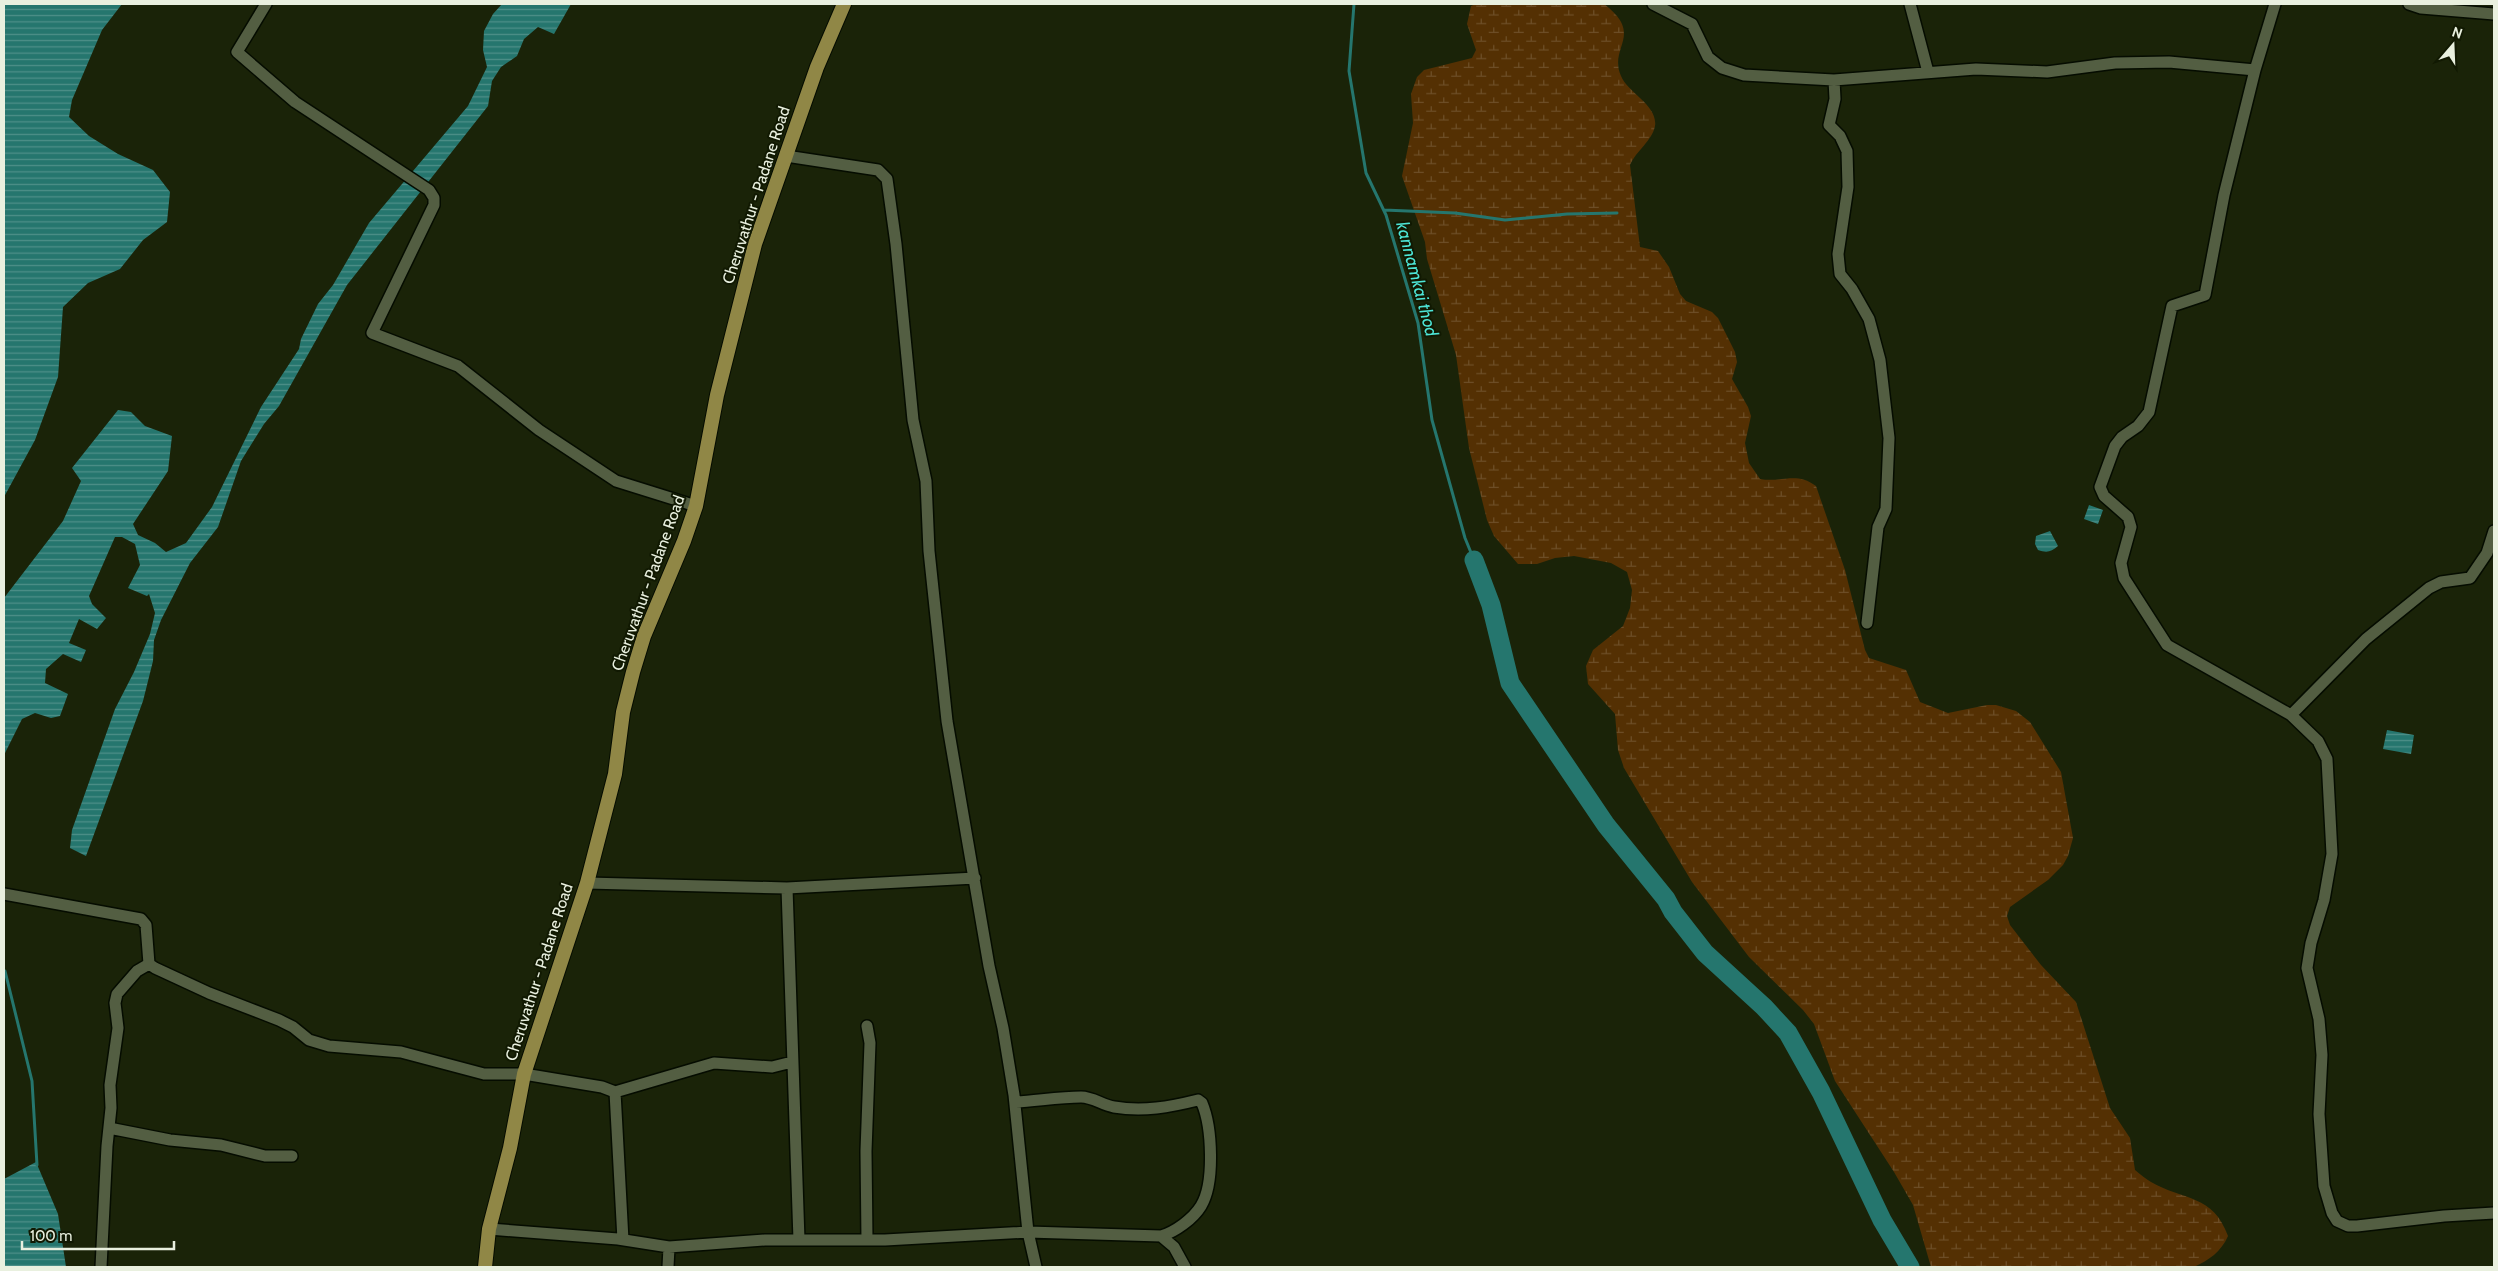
<svg xmlns="http://www.w3.org/2000/svg" width="2498" height="1271" font-family="Cabin,sans-serif">
<style>
.wetland{fill:url(#wetland-marsh)}
.water{fill:url(#water-rules)}
.lines{fill:none;stroke-linecap:round;stroke-linejoin:round}
.stream{stroke:#25766e;stroke-width:3}
.river{stroke:#25766e;stroke-width:19}
.minor-casing{stroke:#050c00;stroke-width:14}
.major-casing{stroke:#050c00;stroke-width:16}
.minor{stroke:#535e42;stroke-width:11}
.major{stroke:#908746;stroke-width:14}
.labels{text-anchor:middle;dominant-baseline:central;stroke-width:4;stroke-linejoin:round;paint-order:stroke}
.street-label{font-size:16px;fill:#e9f0df;stroke:#111902}
.water-label{font-size:18px;font-style:italic;fill:#4de5d6;stroke:#111902}
</style>
<defs>
<pattern id="wetland-marsh" width="20" height="14" patternUnits="userSpaceOnUse" patternTransform="scale(1.25)"><rect width="20" height="14" fill="#543003"/><path d="M1 5h8M5 5V1M11 12h8M15 12V8" fill="none" stroke="#6d4e27"/></pattern>
<pattern id="water-rules" width="6" height="5" patternUnits="userSpaceOnUse" patternTransform="scale(1.25)"><rect width="6" height="5" fill="#25766e"/><path d="M0 2.5h6" fill="none" stroke="#4f9089"/></pattern>
</defs>
<rect width="100%" height="100%" fill="#1a2308"/>
<!-- wetland -->
<path class="wetland" d="M 1476,4 L 1604,4 C 1645,35 1608,47 1621,76 C 1628,93 1658,105 1655,126 C 1652,141 1636,151 1630,165 L 1640,247 L 1658,251 L 1669,267 L 1680,294 L 1686,301 L 1712,312 L 1718,318 L 1735,352 L 1737,362 L 1732,379 L 1748,407 L 1751,416 L 1745,443 L 1749,463 L 1760,479 C 1782,483 1796,471 1816,486 L 1845,570 L 1865,650 L 1869,658 L 1906,670 L 1920,702 L 1948,713 L 1987,705 L 1996,705 L 2016,711 L 2030,722 L 2061,772 L 2073,838 L 2068,856 L 2063,865 L 2048,880 L 2010,907 L 2007,916 L 2010,925 L 2041,965 L 2076,1002 L 2110,1108 L 2130,1138 L 2135,1170 C 2140,1174 2146,1179 2151,1182 C 2184,1201 2213,1194 2228,1236 C 2221,1252 2209,1260 2194,1267 L 1931,1267 L 1913,1205 L 1894,1172 L 1835,1081 L 1814,1024 L 1803,1010 L 1749,957 L 1692,882 L 1624,768 L 1618,750 L 1615,714 L 1588,684 L 1586,666 L 1593,650 L 1623,626 L 1630,608 L 1632,590 L 1627,572 L 1611,563 L 1574,556 L 1555,558 L 1537,564 L 1518,564 L 1494,536 L 1487,520 L 1469,448 L 1456,355 L 1427,259 L 1425,242 L 1402,176 L 1413,123 L 1411,94 L 1417,77 L 1424,70 L 1472,58 L 1476,50 L 1467,24 L 1471,6 Z"/>
<!-- water -->
<path class="water" d="M 4,4 L 122,4 L 102,30 L 72,100 L 69,117 L 89,136 L 118,154 L 153,170 L 170,192 L 167,222 L 143,240 L 120,269 L 88,283 L 63,307 L 58,377 L 35,440 L 4,497 Z
M 502,4 L 571,4 L 554,34 L 538,27 L 524,39 L 517,56 L 501,67 L 492,81 L 488,106 L 347,285 L 279,406 L 264,424 L 241,461 L 218,527 L 190,563 L 161,620 L 154,640 L 153,661 L 143,701 L 86,856 L 70,848 L 72,830 L 115,709 L 134,672 L 150,634 L 155,613 L 149,594 L 147,596 L 128,588 L 140,565 L 135,544 L 122,537 L 115,537 L 89,596 L 92,604 L 106,618 L 97,629 L 79,619 L 69,643 L 86,650 L 81,662 L 63,654 L 46,669 L 45,683 L 68,694 L 60,716 L 51,718 L 35,713 L 22,719 L 4,755 L 4,598 L 63,521 L 81,481 L 72,468 L 118,410 L 131,412 L 145,426 L 172,436 L 168,471 L 133,524 L 138,535 L 155,543 L 166,552 L 186,543 L 212,507 L 261,407 L 299,349 L 301,339 L 318,304 L 333,285 L 369,223 L 468,106 L 487,67 L 483,50 L 484,31 L 493,14 Z
M 2089,505 L 2103,510 L 2098,524 L 2084,519 Z
M 2050,531 L 2058,546 C 2051,552 2047,553 2038,550 L 2035,544 L 2036,536 Z
M 2387,730 L 2414,735 L 2411,754 L 2383,749 Z
M 36,1162 L 58,1214 L 66,1267 L 4,1267 L 4,1179 Z"/>
<g class="lines">
<!-- stream -->
<path class="stream" d="M 1354,4 L 1349,71 L 1366,173 L 1386,215 L 1418,323 L 1432,420 L 1465,538 L 1474,560
M 1384,210 L 1455,213 L 1505,220 L 1567,214 L 1617,213
M 5,971 L 32,1081 L 37,1165"/>
<!-- river -->
<path class="river" d="M 1474,560 L 1491,605 L 1510,683 L 1606,825 L 1666,899 L 1673,912 L 1705,953 L 1764,1007 L 1788,1033 L 1821,1092 L 1882,1220 L 1910,1267"/>
<defs>
<path id="minor" d="M 266,4 L 237,52 L 295,102 L 429,190 L 434,198 L 434,205 L 372,333 L 458,366 L 539,430 L 616,481 L 696,506
M 1653,4 L 1692,24 L 1708,57 L 1722,68 L 1744,75 L 1834,80 L 1976,69 L 2047,72 L 2115,63 L 2169,62 L 2255,70 L 2275,4
M 1910,4 L 1928,72
M 2409,4 L 2421,8 L 2494,14
M 2255,70 L 2224,195 L 2205,295 L 2172,306 L 2149,412 L 2138,426 L 2122,437 L 2115,446 L 2100,487 L 2104,496 L 2128,517 L 2131,527 L 2121,563 L 2124,578 L 2167,645 L 2291,715 L 2318,741 L 2327,759 L 2332,854 L 2324,900 L 2311,943 L 2307,968 L 2319,1019 L 2322,1055 L 2319,1114 L 2324,1186 L 2332,1213 L 2337,1221 L 2348,1226 L 2357,1226 L 2444,1216 L 2494,1213
M 1834,80 L 1835,99 L 1829,125 L 1840,136 L 1847,151 L 1848,187 L 1838,254 L 1840,274 L 1852,289 L 1869,319 L 1880,360 L 1889,438 L 1886,509 L 1878,527 L 1867,623
M 786,156 L 878,170 L 887,179 L 896,244 L 913,420 L 926,481 L 929,551 L 947,721 L 989,966 L 1003,1028 L 1014,1095 L 1028,1232 L 1036,1267
M 2291,715 L 2366,639 L 2429,588 L 2441,582 L 2470,578 L 2487,553 L 2494,531
M 587,883 L 787,888 L 975,878
M 787,888 L 799,1240
M 4,894 L 141,919 L 146,925 L 149,964 L 155,968 L 209,993 L 279,1020 L 293,1027 L 309,1040 L 329,1046 L 401,1052 L 484,1074 L 524,1074 L 602,1087 L 615,1092 L 623,1240
M 615,1092 L 714,1063 L 772,1067 L 792,1062
M 109,1128 L 170,1140 L 221,1145 L 265,1156 L 292,1156
M 489,1229 L 618,1239 L 669,1247 L 765,1240 L 885,1240 L 1028,1232 L 1161,1236 C 1175,1232 1193,1219 1201,1206 C 1215,1183 1212,1127 1202,1103 L 1198,1100 C 1170,1107 1143,1112 1114,1107 C 1102,1105 1093,1097 1081,1097 C 1059,1097 1036,1101 1015,1102
M 1161,1236 L 1174,1247 L 1185,1267
M 867,1240 L 866,1151 L 870,1043 L 867,1026
M 101,1267 L 107,1146 L 111,1108 L 110,1085 L 118,1028 L 115,1003 L 117,994 L 137,971 L 149,964
M 668,1267 L 669,1247"/>
<path id="major" d="M 485,1267 L 489,1229 L 510,1148 L 524,1074 L 587,883 L 615,774 L 623,712 L 633,672 L 644,636 L 684,541 L 696,506 L 717,395 L 755,244 L 817,67 L 844,4"/>
</defs>
<!-- minor casing -->
<use href="#minor" class="minor-casing"/>
<!-- major casing -->
<use href="#major" class="major-casing"/>
<!-- minor -->
<use href="#minor" class="minor"/>
<!-- major -->
<use href="#major" class="major"/>
</g>
<g class="labels">
<!-- street labels -->
<g class="street-label">
<text transform="translate(756 195) rotate(-72)">Cheruvathur - Padane Road</text>
<text transform="translate(648 583) rotate(-70)">Cheruvathur - Padane Road</text>
<text transform="translate(539 972) rotate(-72)">Cheruvathur - Padane Road</text>
</g>
<!-- water labels -->
<g class="water-label">
<text transform="translate(1417 279) rotate(75)">kannamkai thod</text>
</g>
</g>
<!-- border -->
<rect width="2498" height="1271" fill="none" stroke="#e9f0df" stroke-width="10"/>
<!-- north arrow -->
<g transform="translate(2453 45) rotate(19)" stroke="#111902" stroke-width="4" paint-order="stroke">
<path d="M0-4L9 19L0 12L-9 19Z" fill="#e9f0df"/>
<text y="-8" font-size="14" font-weight="bold" text-anchor="middle" fill="#e9f0df">N</text>
</g>
<!-- scale -->
<path d="M22 1241v8h152v-8" fill="none" stroke="#e9f0df" stroke-width="2.5"/>
<text x="30" y="1241" font-size="15" fill="#e9f0df" stroke="#111902" stroke-width="4" paint-order="stroke">100 m</text>
</svg>
